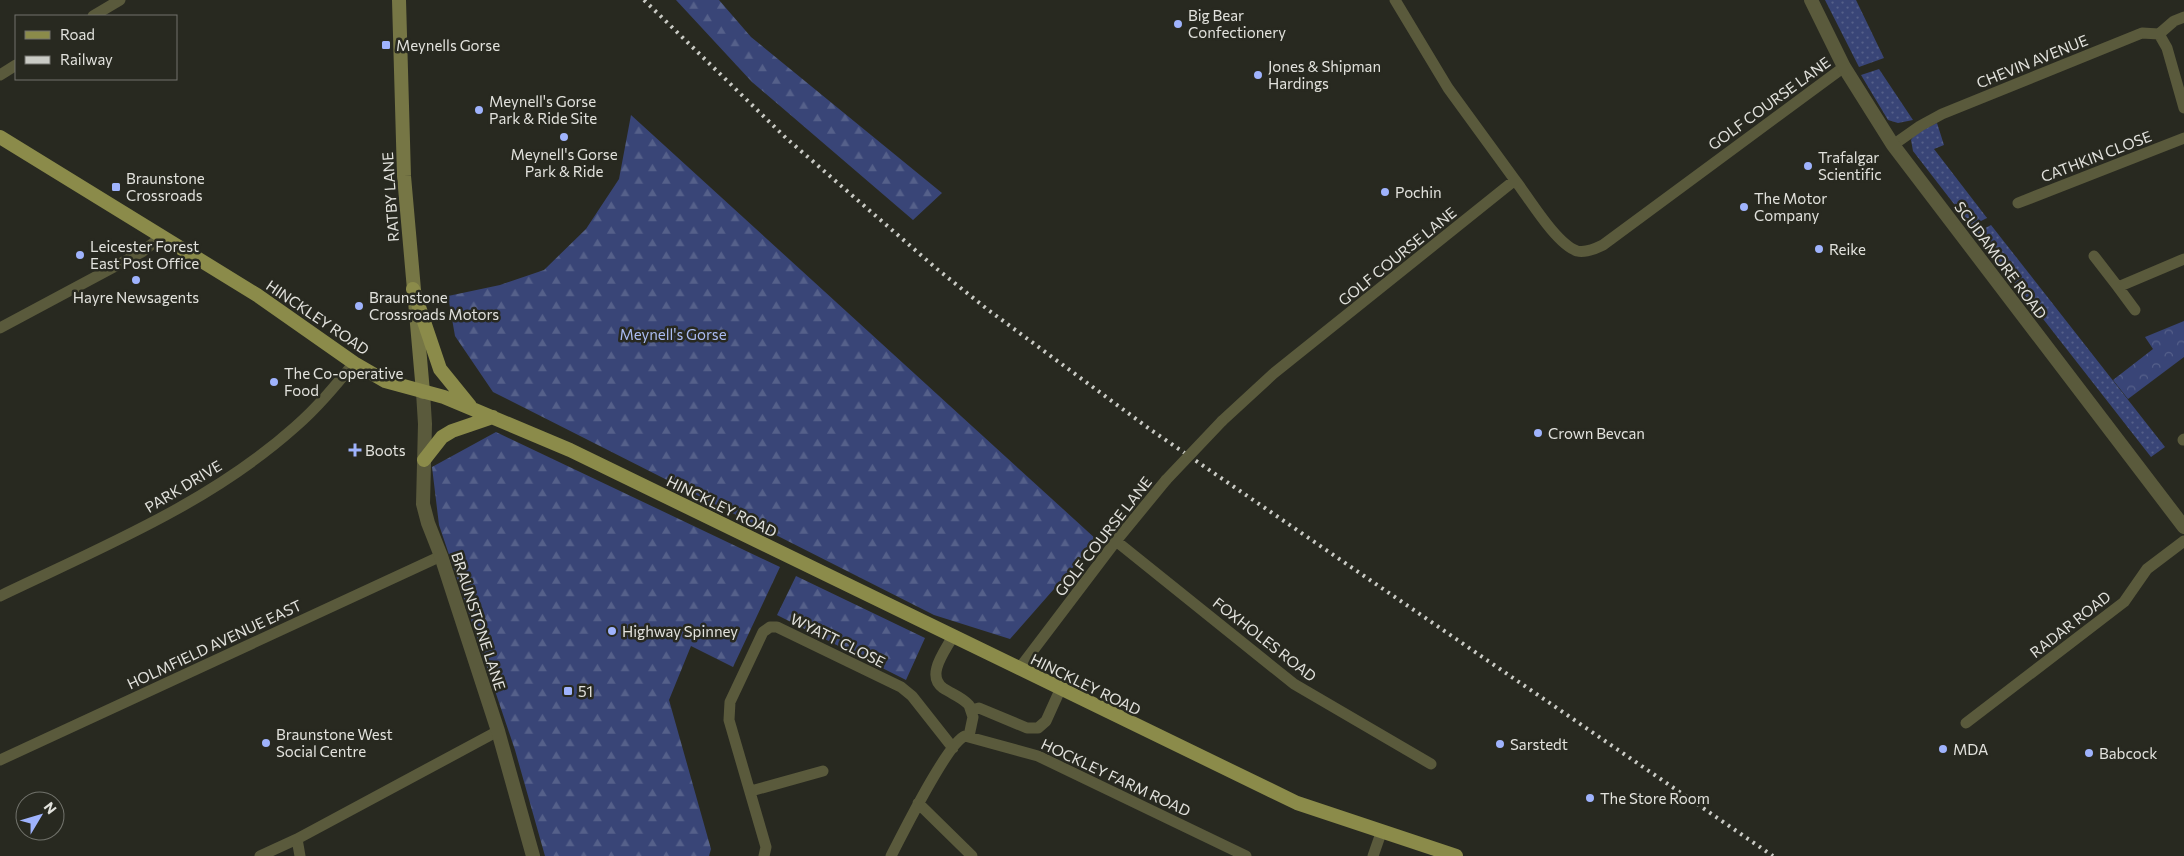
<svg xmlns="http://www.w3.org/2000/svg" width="2184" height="856" font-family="Commissioner,sans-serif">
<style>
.grass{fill:url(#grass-dots)}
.forest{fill:url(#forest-firs)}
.park{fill:url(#park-crowns)}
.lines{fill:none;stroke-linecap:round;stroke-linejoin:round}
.minor{stroke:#5a5a3c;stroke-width:11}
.tertiary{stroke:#5a5a3c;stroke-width:14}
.secondary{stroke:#767645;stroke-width:14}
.primary{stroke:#8b8b4a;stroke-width:14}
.rail{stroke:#cacbc5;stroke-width:4;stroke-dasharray:2.5 5;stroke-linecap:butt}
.minor-bridge{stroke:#5a5a3c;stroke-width:11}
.poi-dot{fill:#9fb3fd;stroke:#282920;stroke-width:2}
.labels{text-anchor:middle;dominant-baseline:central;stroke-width:5;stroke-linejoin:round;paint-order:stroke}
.poi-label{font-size:15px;fill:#e2e2dd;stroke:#282920;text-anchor:start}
.street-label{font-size:15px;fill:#e2e2dd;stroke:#282920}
.park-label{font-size:15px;fill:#abbcf2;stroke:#282920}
</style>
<defs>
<pattern id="grass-dots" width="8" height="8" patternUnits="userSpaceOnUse" patternTransform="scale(1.25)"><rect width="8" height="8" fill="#394577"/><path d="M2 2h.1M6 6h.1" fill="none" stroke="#55608a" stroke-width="1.8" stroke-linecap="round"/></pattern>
<pattern id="forest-firs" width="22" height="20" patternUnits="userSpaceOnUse" patternTransform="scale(1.25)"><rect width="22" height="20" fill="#394577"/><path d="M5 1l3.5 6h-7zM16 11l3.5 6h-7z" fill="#55608a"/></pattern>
<pattern id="park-crowns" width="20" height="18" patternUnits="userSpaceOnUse" patternTransform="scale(1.25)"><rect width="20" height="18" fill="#394577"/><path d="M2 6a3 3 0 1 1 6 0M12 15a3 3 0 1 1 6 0" fill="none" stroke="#55608a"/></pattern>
</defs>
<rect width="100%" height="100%" fill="#282920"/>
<!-- grass -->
<path class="grass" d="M 1825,0 L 1856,0 L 1884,58 L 1859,67 Z
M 1879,69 L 1913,120 L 1898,123 L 1888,120 L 1861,75 Z
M 1937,123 L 1944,145 L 1934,149 L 1987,218 L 1971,226 L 1913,151 L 1911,140 L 1916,133 Z
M 1991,225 L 2165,447 L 2151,457 L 1976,233 Z"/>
<!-- forest -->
<path class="forest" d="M 676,0 L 719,0 L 751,37 L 942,193 L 913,220 L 752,82 Z
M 631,115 L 1097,540 L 1010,639 L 934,615 L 493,392 L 455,336 L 448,296 L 500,285 L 544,270 L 586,229 L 619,179 Z
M 496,432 L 780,567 L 733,667 L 691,646 L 669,700 L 711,849 L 709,856 L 545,856 L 515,750 L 439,525 L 432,467 Z
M 796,576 L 925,638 L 906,680 L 777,615 Z"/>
<!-- park -->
<path class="park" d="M 2184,321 L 2184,357 L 2128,399 L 2113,380 L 2153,349 L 2145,337 Z"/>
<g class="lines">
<!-- minor -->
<path class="minor" d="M 1395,0 L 1448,88 L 1515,180
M 93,16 L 120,0
M 2159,34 L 2167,48 L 2184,108
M 0,75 L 16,65
M 1893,145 L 1920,126 L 1942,114 L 2142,33 L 2159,34 L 2174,21 L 2184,17
M 2018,203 L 2184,138
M 2094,256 L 2118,287 L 2184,259
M 2118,287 L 2135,310
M 0,328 L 142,252 L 162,236
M 1222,421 L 1273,374 L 1515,180 C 1529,198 1556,244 1577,251 C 1586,253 1595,249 1603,245 L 1844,67
M 2183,440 L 2184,439
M 1116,541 L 1294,684 L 1431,764
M 0,596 C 102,547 210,503 295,427 C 317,408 336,385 354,363
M 953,636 C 946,650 925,675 943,688 C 952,694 962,697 969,705 L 973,717 L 969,736
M 1019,669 L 1116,541 L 1166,480
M 972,710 L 979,708 L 1027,728 L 1038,728 L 1046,721 L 1060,690
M 1966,723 L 2124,602 L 2147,569 L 2184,541
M 0,760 L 441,556
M 751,791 L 823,771
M 918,803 L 972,856
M 297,839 L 300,856
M 260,856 L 297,839 L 498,731
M 764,856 L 766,847 L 729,720 L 730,702 L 763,632 L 770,627 L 777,627 L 901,687 L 912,696 L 953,748
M 891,856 C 902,835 948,742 965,736 L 1038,756 L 1246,856
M 1373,856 L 1381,833"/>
<!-- tertiary -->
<path class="tertiary" d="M 1811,0 L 1844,67 L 1893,145 L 2184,527
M 423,392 L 425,424 L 423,504 L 428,523 L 441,556 L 498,731 L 533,856"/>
<!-- secondary -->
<path class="secondary" d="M 399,0 L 404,176 L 423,392"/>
<!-- primary -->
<path class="primary" d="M 0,137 L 257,295 L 354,363 L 385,381 L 444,397 L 570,450 L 1297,803 L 1456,856
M 413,289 L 440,369 L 470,406
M 424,460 L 442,437 L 452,431 L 493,417"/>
<!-- rail -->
<path class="rail" d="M 644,0 L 786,138 L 937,269 L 987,309 L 1151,430 L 1773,856"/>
<!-- minor-bridge -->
<path class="minor-bridge" d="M 1166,480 L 1222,421"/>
</g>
<!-- markers -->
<g class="poi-dot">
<circle cx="1178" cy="24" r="5"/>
<rect x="381" y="40" width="10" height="10" rx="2.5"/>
<circle cx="1258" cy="75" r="5"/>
<circle cx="479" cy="110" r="5"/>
<circle cx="564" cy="137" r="5"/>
<circle cx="1808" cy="166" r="5"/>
<rect x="111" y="182" width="10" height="10" rx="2.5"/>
<circle cx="1385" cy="192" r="5"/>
<circle cx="1744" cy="207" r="5"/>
<circle cx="1819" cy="249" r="5"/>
<circle cx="80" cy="255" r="5"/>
<circle cx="136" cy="280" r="5"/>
<circle cx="359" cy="306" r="5"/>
<circle cx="274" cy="382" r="5"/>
<circle cx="1538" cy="433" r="5"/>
<path d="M352.5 442.5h5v5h5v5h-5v5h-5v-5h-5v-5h5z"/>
<circle cx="612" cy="631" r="5"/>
<rect x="563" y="686" width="10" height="10" rx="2.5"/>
<circle cx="266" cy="743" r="5"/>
<circle cx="1500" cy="744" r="5"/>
<circle cx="1943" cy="749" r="5"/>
<circle cx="2089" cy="753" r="5"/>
<circle cx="1590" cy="798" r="5"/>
</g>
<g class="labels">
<!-- poi labels -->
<g class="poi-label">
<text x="1188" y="15">Big Bear<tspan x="1188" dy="17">Confectionery</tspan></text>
<text x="396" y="45">Meynells Gorse</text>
<text x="1268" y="66">Jones &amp; Shipman<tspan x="1268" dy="17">Hardings</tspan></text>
<text x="489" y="101">Meynell's Gorse<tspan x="489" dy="17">Park &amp; Ride Site</tspan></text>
<text x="564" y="154" text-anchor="middle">Meynell's Gorse<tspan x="564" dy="17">Park &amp; Ride</tspan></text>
<text x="1818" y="157">Trafalgar<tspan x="1818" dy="17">Scientific</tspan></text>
<text x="126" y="178">Braunstone<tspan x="126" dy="17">Crossroads</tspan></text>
<text x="1395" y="192">Pochin</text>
<text x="1754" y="198">The Motor<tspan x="1754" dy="17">Company</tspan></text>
<text x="90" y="246">Leicester Forest<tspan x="90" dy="17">East Post Office</tspan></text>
<text x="1829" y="249">Reike</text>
<text x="136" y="297" text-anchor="middle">Hayre Newsagents</text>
<text x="369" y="297">Braunstone<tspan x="369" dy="17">Crossroads Motors</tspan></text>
<text x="284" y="373">The Co-operative<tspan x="284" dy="17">Food</tspan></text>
<text x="1548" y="433">Crown Bevcan</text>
<text x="365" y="450">Boots</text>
<text x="622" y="631">Highway Spinney</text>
<text x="578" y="691">51</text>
<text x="276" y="734">Braunstone West<tspan x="276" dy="17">Social Centre</tspan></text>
<text x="1510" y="744">Sarstedt</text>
<text x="1953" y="749">MDA</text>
<text x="2099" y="753">Babcock</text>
<text x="1600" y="798">The Store Room</text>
</g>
<!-- street labels -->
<g class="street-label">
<text transform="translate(2032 61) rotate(-22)">CHEVIN AVENUE</text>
<text transform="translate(1769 103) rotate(-36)">GOLF COURSE LANE</text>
<text transform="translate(2096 156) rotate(-21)">CATHKIN CLOSE</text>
<text transform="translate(390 197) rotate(-94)">RATBY LANE</text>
<text transform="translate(1397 256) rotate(-39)">GOLF COURSE LANE</text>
<text transform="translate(2001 260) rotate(53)">SCUDAMORE ROAD</text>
<text transform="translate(318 317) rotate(34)">HINCKLEY ROAD</text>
<text transform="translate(183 486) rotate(-31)">PARK DRIVE</text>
<text transform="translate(722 506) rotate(26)">HINCKLEY ROAD</text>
<text transform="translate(1103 536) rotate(-52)">GOLF COURSE LANE</text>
<text transform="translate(479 621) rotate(72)">BRAUNSTONE LANE</text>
<text transform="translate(2070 624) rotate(-38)">RADAR ROAD</text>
<text transform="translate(1265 639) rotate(38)">FOXHOLES ROAD</text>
<text transform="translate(838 640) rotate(26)">WYATT CLOSE</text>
<text transform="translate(214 644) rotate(-25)">HOLMFIELD AVENUE EAST</text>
<text transform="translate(1086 684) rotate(26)">HINCKLEY ROAD</text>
<text transform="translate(1116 777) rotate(25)">HOCKLEY FARM ROAD</text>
</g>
<!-- park labels -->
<g class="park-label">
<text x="673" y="334">Meynell's Gorse</text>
</g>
</g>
<!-- legend -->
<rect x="15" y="15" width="162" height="65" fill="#282920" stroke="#72736c"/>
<rect x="25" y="31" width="25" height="8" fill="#8b8b4a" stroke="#72736c"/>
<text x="60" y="40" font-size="15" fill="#e2e2dd">Road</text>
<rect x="25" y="56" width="25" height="8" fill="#cacbc5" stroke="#72736c"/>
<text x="60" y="65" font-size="15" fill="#e2e2dd">Railway</text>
<!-- north arrow -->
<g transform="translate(40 816) rotate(52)"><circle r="24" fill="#282920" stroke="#72736c"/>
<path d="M0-4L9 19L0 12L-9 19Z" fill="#9fb3fd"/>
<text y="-8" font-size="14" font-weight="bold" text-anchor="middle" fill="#e2e2dd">N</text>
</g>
</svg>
